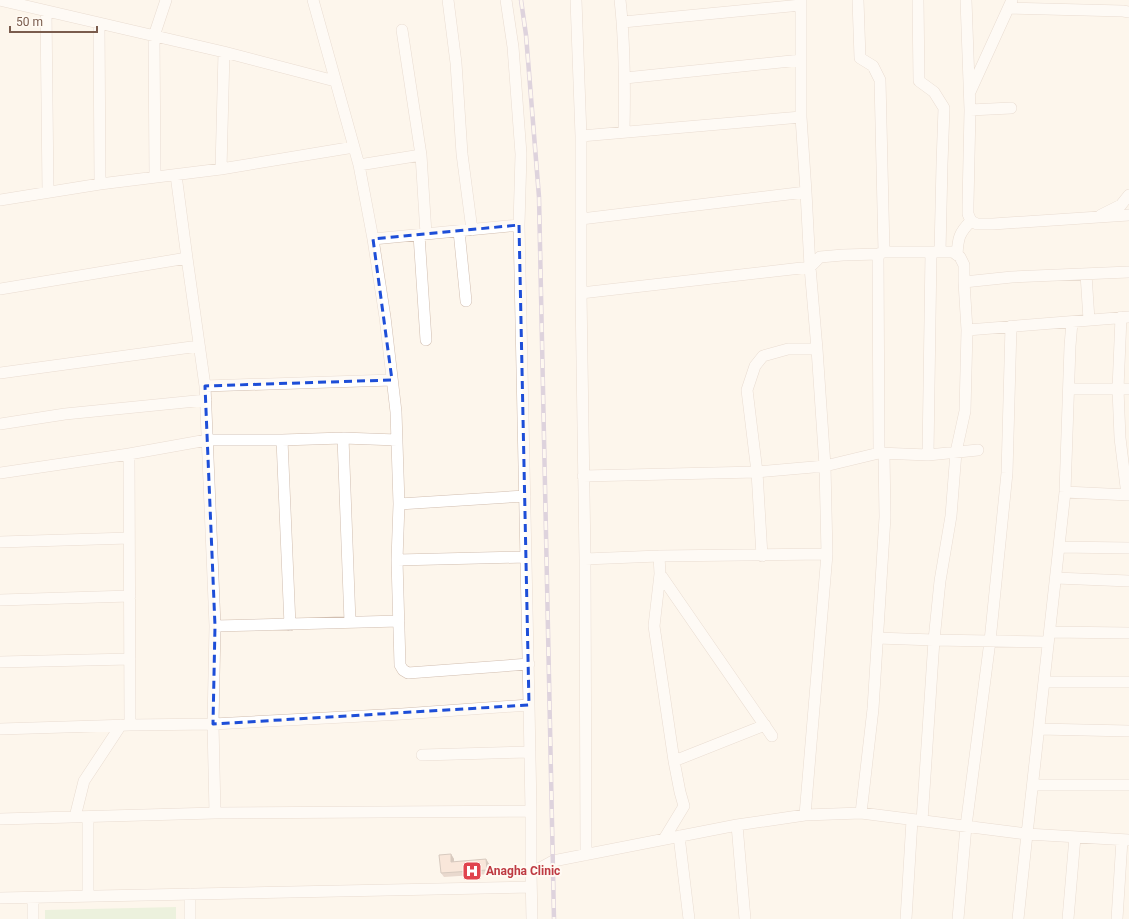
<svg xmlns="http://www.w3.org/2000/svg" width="1129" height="919" font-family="Roboto,sans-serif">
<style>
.green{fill:#d8ecc9}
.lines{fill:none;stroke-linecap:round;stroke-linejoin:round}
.minor-casing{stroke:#d1beb0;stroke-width:12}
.minor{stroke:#fff;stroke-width:11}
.rail-casing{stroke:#b9a8c9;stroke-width:4.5}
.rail{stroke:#fffaf3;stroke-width:3;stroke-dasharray:9;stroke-linecap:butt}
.wall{fill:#d1b7a8}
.shaded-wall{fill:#aa9588}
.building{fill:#f3d5c3;stroke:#aa9588}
.marked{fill:none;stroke:#1d4ed8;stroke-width:3;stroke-dasharray:8 5;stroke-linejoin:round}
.labels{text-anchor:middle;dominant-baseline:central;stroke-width:4;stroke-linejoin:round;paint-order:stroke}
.health-label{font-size:12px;font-weight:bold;fill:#be3a42;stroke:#fffaf3;text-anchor:start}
</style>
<rect width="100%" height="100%" fill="#fdf6ec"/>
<!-- green -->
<path class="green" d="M 176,907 L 176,919 L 45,919 L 45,910 Z"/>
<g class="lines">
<defs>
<path id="minor" d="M 0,0 L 224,52 L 335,81
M 313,0 L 359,165 L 373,239 L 385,317 L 396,412 L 399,504 L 397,560 L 400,665 L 403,670 L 408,673 L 529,664
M 448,0 L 456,63 L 462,154 L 472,230
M 506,0 L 513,47 L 521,154 L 519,225 L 529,705 L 531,811 L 531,873 L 532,919
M 576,0 L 581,136 L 581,293 L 585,559 L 586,855
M 620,0 C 625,44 625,88 624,132
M 801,0 L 801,117 L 806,192
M 858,0 L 860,58 L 873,66 L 880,80 L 884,252
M 918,0 L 919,81 L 934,92 L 944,108 L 942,164 L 940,252
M 966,0 L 970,110 L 968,204 L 968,214 L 971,221 L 977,224 L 993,224 L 1129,215
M 1009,8 L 1123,11 L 1129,12
M 46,11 L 48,192
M 623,22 L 801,5
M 99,23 L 100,184
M 402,30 L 421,155 L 426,234
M 625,78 L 801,60
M 970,92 L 1012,0
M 970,110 L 1011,108
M 581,136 L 801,117
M 359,165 L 421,155
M 221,169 L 224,52
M 176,175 L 187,258 L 205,386 L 215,626 L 213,724 L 215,813
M 155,177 L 154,36 L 166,0
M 0,200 L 100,184 L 221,169 L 354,147
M 1101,215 L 1121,205 L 1129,195
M 581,219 L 806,192 L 810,267 L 817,349 L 825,466 L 827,554 L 805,815
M 459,231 L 466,301
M 419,235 L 426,340
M 373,239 L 519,225
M 878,254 L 879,453
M 957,255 C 958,238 959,233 971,221
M 1086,274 L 1089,320
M 964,282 L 1012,277 L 1129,272
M 0,289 L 187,258
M 581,293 L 810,267 L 820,257 L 843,255 L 878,254 L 884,252 L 953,252 L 960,257 L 964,265 L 964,282 L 967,330 L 965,411 L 956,452 L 951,516 L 940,581 L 934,640 L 922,821
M 1121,317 L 1118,389 L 1120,438 L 1127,495
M 967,330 L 1129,317
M 0,373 L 199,346
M 205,386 L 392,380
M 1069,389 L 1129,389
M 0,424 L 65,414 L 206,400
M 343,438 L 350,622
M 282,440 L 290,625
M 129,454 L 130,725
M 928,455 L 931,252
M 0,473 L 129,454 L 207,440 L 282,440 L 343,438 L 397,440
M 583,476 L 757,472 L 825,466 L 879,453 L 928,455 L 978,450
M 1065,492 L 1129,495
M 399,504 L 525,496
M 0,542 L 129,538
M 1059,547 L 1129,548
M 659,556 L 660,574 L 772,736
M 762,556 L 757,472 L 747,390 L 755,366 L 763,356 L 788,349 L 817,349
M 585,559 L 659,556 L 827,554
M 397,560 L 526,557
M 660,574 L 654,626 L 674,761 L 680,792 L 684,806 L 664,839
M 1056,578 L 1129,581
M 0,600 L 130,596
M 215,626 L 399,621
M 1050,632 L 1129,633
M 877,638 L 934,640 L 1048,642
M 0,662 L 130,659
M 1044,682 L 1129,682
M 0,729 L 130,725 L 213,724 L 402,714 L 529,705
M 1039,729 L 1129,731
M 422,755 L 530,752
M 674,761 L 765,725
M 1033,785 L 1129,785
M 861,813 L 873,709 L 885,517 L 884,453
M 75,817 L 84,781 L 121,725
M 0,819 L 215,813 L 531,811
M 737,825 L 745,919
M 679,836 L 689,919
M 531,873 L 553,861 L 737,825 L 805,815 L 861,813 L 1027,834 L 1129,840
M 190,894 L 190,919
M 88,896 L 88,817
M 0,898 L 531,887
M 33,898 L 33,919
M 906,919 L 912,820
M 958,919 L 966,826 L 990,641 L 1007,473 L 1011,326
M 1018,919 L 1027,834 L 1065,492 L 1070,346 L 1072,322
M 1068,919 L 1075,837
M 1117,919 L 1122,840"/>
</defs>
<!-- minor casing -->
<use href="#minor" class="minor-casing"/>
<!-- minor -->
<use href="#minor" class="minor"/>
<defs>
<path id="rail" d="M 521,0 L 526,35 L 539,197 L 554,919"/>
</defs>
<!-- rail casing -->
<use href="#rail" class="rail-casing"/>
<!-- rail -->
<use href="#rail" class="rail"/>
</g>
<!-- wall -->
<path class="wall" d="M 451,854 L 454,859 L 454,862 L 486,859 L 489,864 L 490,874 L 444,877 L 441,873 Z"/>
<!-- shaded-wall -->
<path class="shaded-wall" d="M 451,854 L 454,859 L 454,866 L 451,862 Z
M 486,859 L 489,864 L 490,874 L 487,870 Z"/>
<!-- building -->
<path class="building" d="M 451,854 L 451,862 L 486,859 L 487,870 L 441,873 L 439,855 Z"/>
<!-- marked area -->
<path d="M0 0H1129V919H0ZM 519,225 L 529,705 L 213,724 L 215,626 L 205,386 L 392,380 L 373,239 Z" fill="#fdf6ec" fill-opacity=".55" fill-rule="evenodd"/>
<path class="marked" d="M 519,225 L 529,705 L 213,724 L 215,626 L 205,386 L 392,380 L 373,239 Z"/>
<!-- icons -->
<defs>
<symbol id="hospital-square" viewBox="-11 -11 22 22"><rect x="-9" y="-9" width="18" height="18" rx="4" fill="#e0444e" stroke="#fffaf3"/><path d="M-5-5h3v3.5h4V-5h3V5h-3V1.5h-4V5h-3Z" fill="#fff"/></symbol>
</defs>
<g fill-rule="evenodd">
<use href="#hospital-square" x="461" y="860" width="22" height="22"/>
</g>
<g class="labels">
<!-- health labels -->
<g class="health-label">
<text x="486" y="871">Anagha Clinic</text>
</g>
</g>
<!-- scale -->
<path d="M10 26v6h87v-6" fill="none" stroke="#7a5c4d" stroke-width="2"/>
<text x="16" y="26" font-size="12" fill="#7a5c4d" stroke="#fffaf3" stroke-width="3" paint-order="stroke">50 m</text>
</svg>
